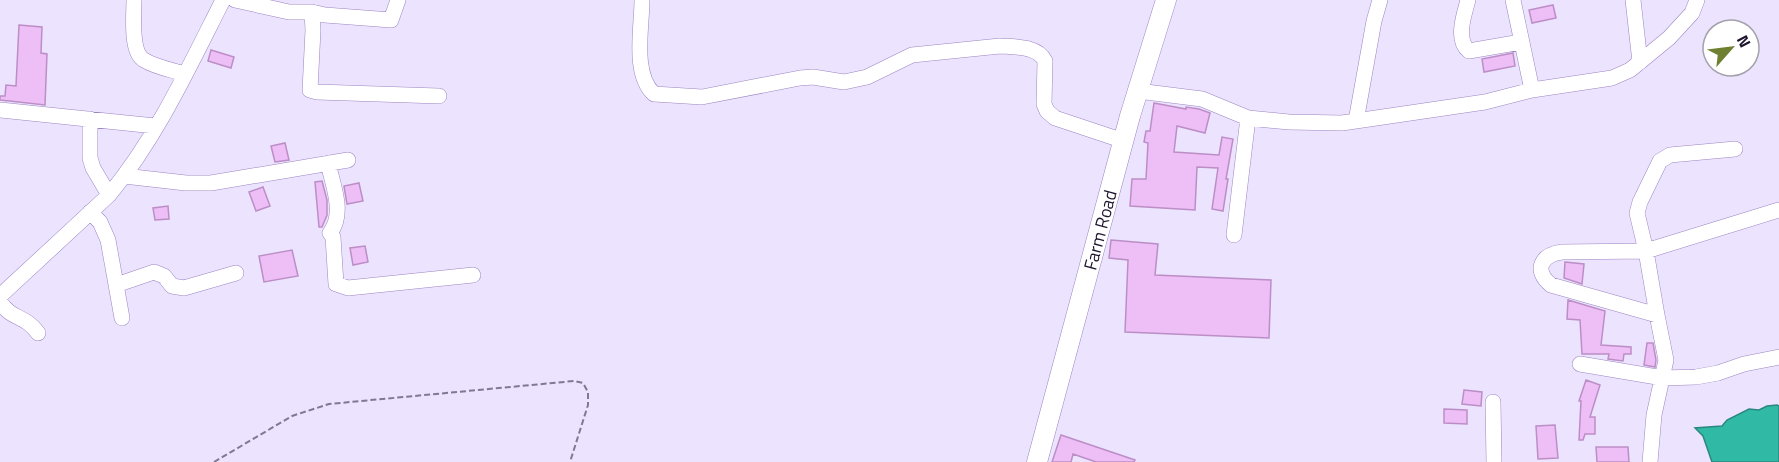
<svg xmlns="http://www.w3.org/2000/svg" width="1779" height="462" font-family="'Titillium Web',sans-serif">
<style>
.water{fill:#30baa6;stroke:#2b8881;stroke-width:1.5}
.building{fill:#eebef7;stroke:#bc8ec6;stroke-width:1.5}
.lines{fill:none;stroke-linecap:round;stroke-linejoin:round}
.minor-casing{stroke:#9c85c3;stroke-width:16}
.major-casing{stroke:#9c85c3;stroke-width:21}
.path{stroke:#817891;stroke-width:2;stroke-dasharray:6 3;stroke-linecap:butt}
.minor{stroke:#fff;stroke-width:15}
.major{stroke:#fff;stroke-width:20}
.labels{text-anchor:middle;dominant-baseline:central;stroke-width:4.5;stroke-linejoin:round;paint-order:stroke}
.street-label{font-size:18px;fill:#1e142c;stroke:#fff}
</style>
<rect width="100%" height="100%" fill="#ece3fe"/>
<!-- water -->
<path class="water" d="M 1777,405 L 1779,406 L 1779,462 L 1712,462 L 1703,436 L 1695,428 L 1722,426 L 1727,420 L 1749,409 L 1759,410 L 1767,406 Z"/>
<!-- building -->
<path class="building" d="M 1553,5 L 1556,18 L 1532,23 L 1529,10 Z
M 19,25 L 42,27 L 41,53 L 47,54 L 45,105 L 0,100 L 0,96 L 5,96 L 6,85 L 16,86 Z
M 211,50 L 234,57 L 231,68 L 208,61 Z
M 1513,53 L 1515,66 L 1484,72 L 1482,59 Z
M 1154,103 L 1186,109 L 1186,107 L 1199,109 L 1210,113 L 1205,133 L 1177,126 L 1174,152 L 1219,155 L 1222,137 L 1233,139 L 1226,179 L 1228,179 L 1223,211 L 1212,209 L 1218,168 L 1197,167 L 1195,210 L 1130,206 L 1132,179 L 1146,179 L 1148,143 L 1144,142 L 1146,131 L 1150,131 Z
M 285,143 L 289,160 L 275,162 L 271,146 Z
M 322,181 L 327,200 L 327,215 L 322,227 L 319,227 L 315,182 Z
M 359,183 L 363,201 L 347,204 L 344,186 Z
M 263,187 L 270,206 L 256,211 L 249,192 Z
M 168,206 L 169,219 L 155,220 L 153,208 Z
M 1111,240 L 1158,244 L 1155,275 L 1271,280 L 1269,338 L 1125,332 L 1128,260 L 1109,258 Z
M 365,246 L 368,262 L 353,265 L 350,248 Z
M 292,250 L 298,276 L 264,282 L 259,256 Z
M 1565,262 L 1584,264 L 1582,284 L 1564,278 Z
M 1568,300 L 1605,311 L 1601,345 L 1631,347 L 1631,354 L 1624,354 L 1623,361 L 1608,359 L 1609,354 L 1582,354 L 1580,320 L 1567,319 Z
M 1647,343 L 1653,343 L 1656,360 L 1655,367 L 1644,365 Z
M 1586,380 L 1600,385 L 1590,417 L 1595,417 L 1595,434 L 1585,434 L 1583,440 L 1579,440 L 1581,401 L 1579,401 Z
M 1464,390 L 1482,392 L 1481,406 L 1462,404 Z
M 1444,409 L 1467,410 L 1467,424 L 1444,423 Z
M 1555,425 L 1558,458 L 1538,459 L 1536,426 Z
M 1061,435 L 1135,460 L 1134,462 L 1096,462 L 1073,454 L 1071,462 L 1052,462 Z
M 1596,447 L 1628,447 L 1629,462 L 1597,462 Z"/>
<g class="lines">
<defs>
<path id="minor" d="M 134,0 C 134,15 130,52 144,60 C 155,67 172,70 185,74
M 235,0 L 289,12 L 312,12 L 313,30 L 310,90 L 317,92 L 439,96
M 642,0 C 642,27 632,74 654,94 L 702,97 L 800,78 L 813,77 L 844,82 L 867,77 L 912,55 L 1000,46 C 1016,47 1038,46 1045,61 L 1044,104 L 1047,111 L 1055,118 L 1124,141
M 1468,0 C 1464,15 1455,40 1469,51 L 1521,42
M 1513,0 L 1532,90
M 1633,0 L 1640,62
M 312,12 L 325,15 L 391,20 L 398,0
M 1138,91 L 1202,99 L 1248,118 L 1289,122 L 1342,123 L 1485,102 L 1532,90 L 1612,78 L 1630,70 L 1669,38 L 1692,13 L 1697,0
M 0,110 L 155,126
M 90,119 L 90,158 L 93,168 L 109,195
M 1356,121 L 1374,21 L 1380,0
M 328,163 C 333,186 345,213 330,233 L 333,237 L 336,284 L 348,288 L 473,275
M 124,176 L 186,183 L 211,183 L 348,160
M 90,212 L 100,222 L 108,240 L 122,318
M 1234,235 L 1248,118
M 116,285 L 154,272 L 164,276 L 172,286 L 184,288 L 236,273
M 0,296 L 109,195 C 157,137 189,67 223,0
M 0,302 C 13,321 24,314 38,333
M 1657,315 L 1646,251 L 1637,213 L 1640,202 L 1660,161 L 1670,155 L 1735,149
M 1580,364 L 1663,378 L 1696,377 L 1718,373 L 1744,364 L 1779,357
M 1493,402 L 1494,462
M 1650,462 L 1654,415 L 1666,360 L 1657,315 L 1551,285 C 1533,270 1541,255 1562,252 L 1646,251 L 1779,210"/>
<path id="major" d="M 1037,462 L 1130,116 L 1166,0"/>
</defs>
<!-- minor casing -->
<use href="#minor" class="minor-casing"/>
<!-- major casing -->
<use href="#major" class="major-casing"/>
<!-- path -->
<path class="path" d="M 214,462 L 292,416 L 329,404 L 574,381 L 583,383 L 588,392 L 588,405 L 570,462"/>
<!-- minor -->
<use href="#minor" class="minor"/>
<!-- major -->
<use href="#major" class="major"/>
</g>
<g class="labels">
<!-- street labels -->
<g class="street-label">
<text transform="translate(1100 230) rotate(-75)">Farm Road</text>
</g>
</g>
<!-- north arrow -->
<g transform="translate(1731 48) rotate(62)"><circle r="28" fill="#ffffff" stroke="#a5a1ab" stroke-width="1.5"/>
<path d="M0-4.5L10 22L0 15L-10 22Z" fill="#6f8131"/>
<text y="-9" font-size="16" font-weight="bold" text-anchor="middle" fill="#1e142c">N</text>
</g>
</svg>
